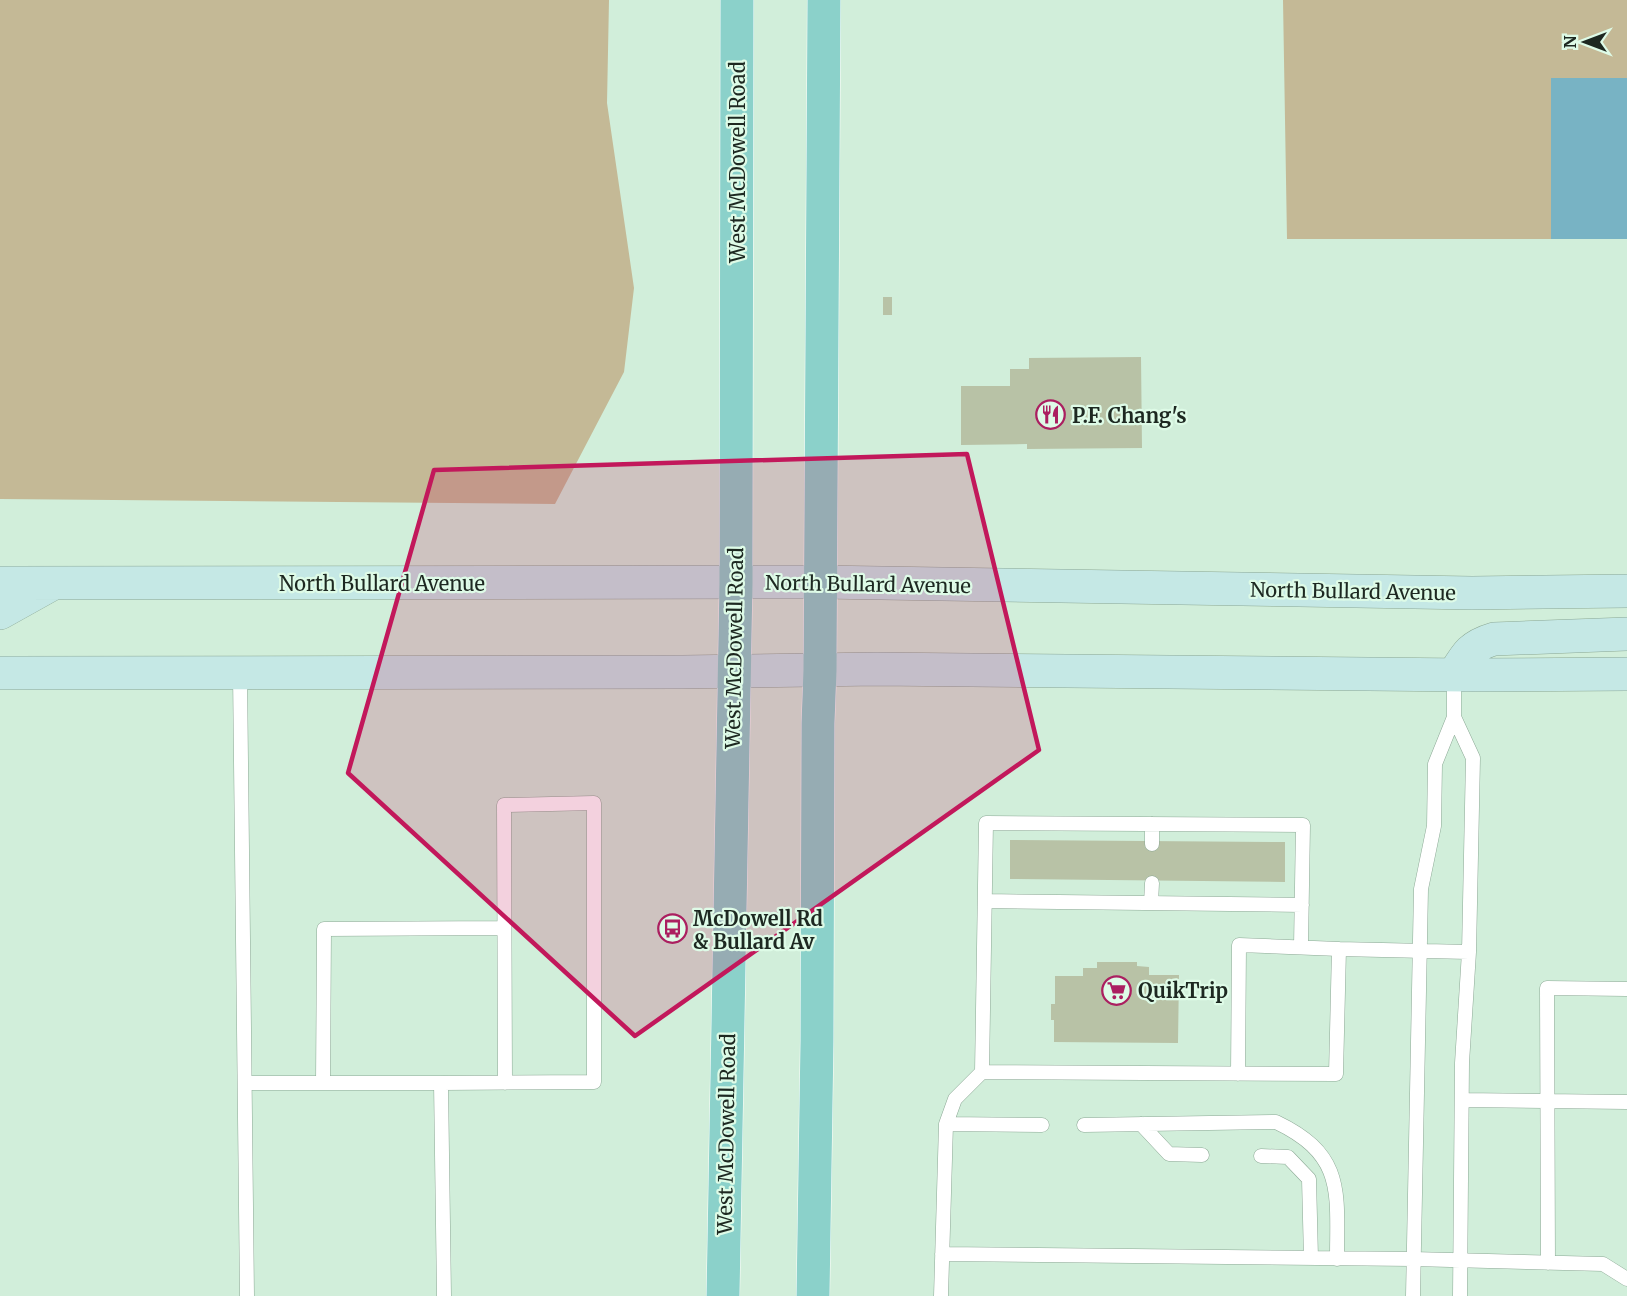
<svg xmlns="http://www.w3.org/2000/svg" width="1627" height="1296" font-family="Merriweather,serif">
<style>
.green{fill:#c4b996}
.water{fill:#78b3c4}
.building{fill:#b8c2a6}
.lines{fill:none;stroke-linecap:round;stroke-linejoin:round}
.lane-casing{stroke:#8ca895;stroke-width:15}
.secondary-casing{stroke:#8ca895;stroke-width:34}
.primary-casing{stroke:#fff;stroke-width:34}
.lane{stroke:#fff;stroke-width:14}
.secondary{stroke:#c5e8e5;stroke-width:33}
.primary{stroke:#8bd1ca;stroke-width:33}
.marked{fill:#c2185b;fill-opacity:0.2;stroke:#c2185b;stroke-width:4.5;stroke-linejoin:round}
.labels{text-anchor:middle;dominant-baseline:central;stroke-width:4.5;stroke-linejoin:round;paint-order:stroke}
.street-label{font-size:20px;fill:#1d2821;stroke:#defbe7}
.poi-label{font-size:20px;font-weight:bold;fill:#1d2821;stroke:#defbe7;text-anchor:start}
</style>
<rect width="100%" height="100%" fill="#d1eeda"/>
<!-- green -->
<path class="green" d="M 0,0 L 609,0 L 607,103 L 634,288 L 624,372 L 555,504 L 0,499 Z
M 1283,0 L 1627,0 L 1627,78 L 1551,78 L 1551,239 L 1287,239 Z"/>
<!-- water -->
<path class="water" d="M 1551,78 L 1627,78 L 1627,239 L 1551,239 Z"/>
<!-- building -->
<path class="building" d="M 883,297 L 892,297 L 892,315 L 883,315 Z
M 1141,357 L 1142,448 L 1027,449 L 1027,444 L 961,445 L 961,386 L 1010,386 L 1010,369 L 1029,369 L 1029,358 Z
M 1010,840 L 1285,842 L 1285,882 L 1010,879 Z
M 674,916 L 675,933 L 667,933 L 667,917 Z
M 1097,962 L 1137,962 L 1137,966 L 1149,967 L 1149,975 L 1179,975 L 1178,1043 L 1054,1042 L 1054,1020 L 1051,1020 L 1051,1004 L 1055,1004 L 1055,976 L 1083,976 L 1083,968 L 1097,968 Z"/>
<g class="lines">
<defs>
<path id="lane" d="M 240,673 L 247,1296
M 1454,717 L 1473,758 L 1469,952 L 1462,1063 L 1460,1296
M 1152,844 L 1152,824
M 985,901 L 1302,905
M 1151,903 L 1152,883
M 982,1072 L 986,823 L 1303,825 L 1301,946
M 1238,1074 L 1239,945 L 1339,949
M 245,1083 L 441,1083 L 444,1296
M 323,1083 L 324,929 L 504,928
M 441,1083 L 594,1082 L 594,803 L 504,805 L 505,1083
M 1462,1100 L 1627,1102
M 946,1124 L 1042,1125
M 1141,1124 L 1169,1154 L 1202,1155
M 1084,1125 L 1276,1122 C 1345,1155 1337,1192 1337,1259
M 1261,1156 L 1288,1157 L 1309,1179 L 1311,1258
M 942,1254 L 1413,1259 L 1603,1264 L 1627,1279
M 1548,1263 L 1547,988 L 1627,989
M 941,1296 L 946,1124 L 955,1099 L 982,1072 L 1336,1074 L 1339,949 L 1469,952
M 1413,1296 L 1421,889 L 1434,826 L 1435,764 L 1454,717 L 1454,675"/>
<path id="secondary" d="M 0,583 L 821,582 L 1472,593 L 1627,591
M 0,613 L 52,584
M 0,673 L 683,672 L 877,669 L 1466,675 L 1627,674
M 1454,675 C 1466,655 1470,646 1494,639 L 1627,634"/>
<path id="primary" d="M 723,1296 L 736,582 L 737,0
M 813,1296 L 817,1041 L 818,723 L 820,670 L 824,0"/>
</defs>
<!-- lane casing -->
<use href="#lane" class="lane-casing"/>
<!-- secondary casing -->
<use href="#secondary" class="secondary-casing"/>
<!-- primary casing -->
<use href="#primary" class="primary-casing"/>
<!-- lane -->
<use href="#lane" class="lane"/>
<!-- secondary -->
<use href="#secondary" class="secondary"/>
<!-- primary -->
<use href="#primary" class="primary"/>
</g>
<!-- marked area -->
<path class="marked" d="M 967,454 L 1039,750 L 635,1036 L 348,773 L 434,470 Z"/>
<!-- icons -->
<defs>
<symbol id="restaurant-ring" viewBox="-11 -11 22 22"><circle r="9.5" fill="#defbe7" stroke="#ab1f60" stroke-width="1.5"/><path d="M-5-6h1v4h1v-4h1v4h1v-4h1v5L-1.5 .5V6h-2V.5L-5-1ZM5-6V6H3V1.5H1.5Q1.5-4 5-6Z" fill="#ab1f60"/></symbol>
<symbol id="bus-ring" viewBox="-11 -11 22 22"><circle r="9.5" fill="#defbe7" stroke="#ab1f60" stroke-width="1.5"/><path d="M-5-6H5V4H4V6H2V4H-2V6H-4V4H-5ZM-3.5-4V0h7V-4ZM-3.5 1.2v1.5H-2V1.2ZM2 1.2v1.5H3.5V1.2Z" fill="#ab1f60"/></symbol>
<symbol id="supermarket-ring" viewBox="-11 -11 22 22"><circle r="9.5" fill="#defbe7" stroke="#ab1f60" stroke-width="1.5"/><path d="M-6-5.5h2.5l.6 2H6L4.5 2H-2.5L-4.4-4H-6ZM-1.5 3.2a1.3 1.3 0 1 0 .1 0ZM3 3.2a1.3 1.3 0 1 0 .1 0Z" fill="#ab1f60"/></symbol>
</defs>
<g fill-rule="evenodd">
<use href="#restaurant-ring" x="1034" y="398" width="33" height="33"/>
<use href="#bus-ring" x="656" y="912" width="33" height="33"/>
<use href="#supermarket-ring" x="1100" y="974" width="33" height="33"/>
</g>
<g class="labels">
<!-- street labels -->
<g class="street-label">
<text transform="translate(737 162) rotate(-90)">West McDowell Road</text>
<text x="382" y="583">North Bullard Avenue</text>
<text transform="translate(868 584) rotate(1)">North Bullard Avenue</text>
<text transform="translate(1353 591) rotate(1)">North Bullard Avenue</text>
<text transform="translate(734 648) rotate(-89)">West McDowell Road</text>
<text transform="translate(726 1134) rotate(-89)">West McDowell Road</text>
</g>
<!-- poi labels -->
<g class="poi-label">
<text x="1072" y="415">P.F. Chang's</text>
<text x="693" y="918">McDowell Rd<tspan x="693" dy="23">&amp; Bullard Av</tspan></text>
<text x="1138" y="990">QuikTrip</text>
</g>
</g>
<!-- north arrow -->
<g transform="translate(1585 42) rotate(270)" stroke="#defbe7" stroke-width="4.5" paint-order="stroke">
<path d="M0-4.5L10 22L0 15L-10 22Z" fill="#1d2821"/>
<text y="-9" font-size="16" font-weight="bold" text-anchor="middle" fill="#1d2821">N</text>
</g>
</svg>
